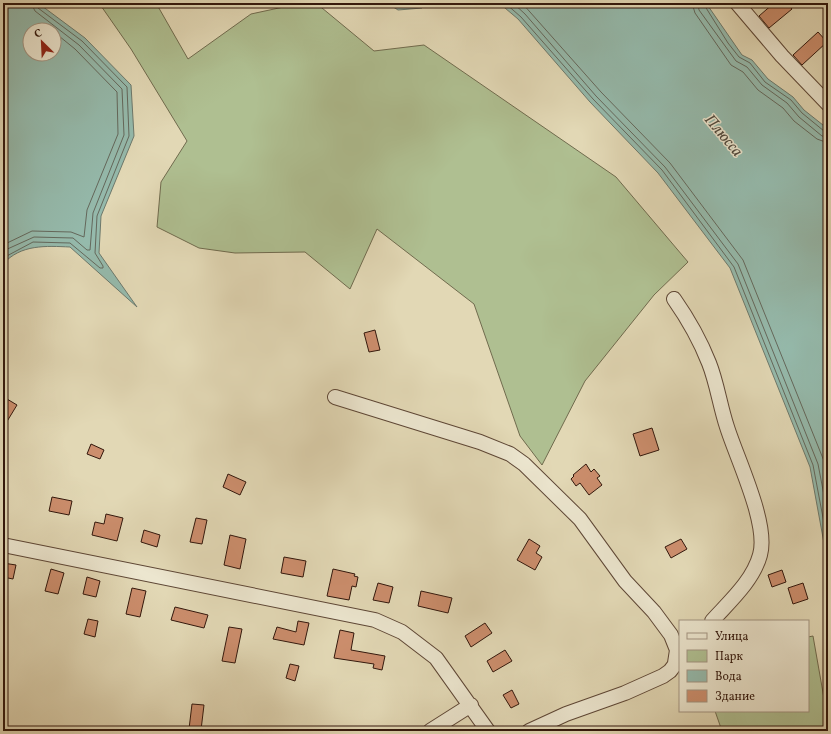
<svg xmlns="http://www.w3.org/2000/svg" width="831" height="734" font-family="Vollkorn,serif">
<style>
.green{fill:#afbf91;stroke:#706b4e}
.water{fill:#95baac;stroke:#6d796c;fill-rule:evenodd}
.lines{fill:none;stroke-linecap:round;stroke-linejoin:round}
.shore{stroke:#64685c;stroke-width:1}
.building{fill:#cc8e6d;stroke:#32170c}
.minor-casing{stroke:#5e4736;stroke-width:16}
.minor{stroke:#ece6cf;stroke-width:14}
.labels{text-anchor:middle;dominant-baseline:central;stroke-width:3;stroke-linejoin:round;paint-order:stroke}
.water-label{font-size:16px;font-style:italic;fill:#50483c;stroke:#ece6cf}
</style>
<rect width="100%" height="100%" fill="#e2d8b5"/>
<filter id="stains"><feTurbulence type="fractalNoise" baseFrequency=".005" numOctaves="4"/><feColorMatrix values="0 0 0 0 .2 0 0 0 0 .09 0 0 0 0 .02 0 0 0 .5 -.17"/></filter>
<radialGradient id="worn" r=".72"><stop offset=".6" stop-color="#630" stop-opacity="0"/><stop offset="1" stop-color="#630" stop-opacity=".3"/></radialGradient>
<!-- green -->
<path class="green" d="M 99,3 L 156,3 L 188,59 L 251,14 L 302,3 L 316,3 L 374,51 L 424,45 L 616,177 L 688,262 L 654,295 L 585,381 L 542,465 L 520,436 L 474,304 L 377,229 L 350,289 L 305,252 L 235,253 L 199,248 L 157,227 L 161,182 L 187,141 L 131,49 Z
M 813,636 L 828,721 L 828,731 L 722,731 L 715,711 L 808,711 L 808,637 Z"/>
<!-- water -->
<path class="water" d="M 3,3 L 38,3 L 85,38 L 131,85 L 134,136 L 101,216 L 99,253 L 137,307 L 70,247 C 46,246 21,244 3,264 ZM 30,30 L 54,30 L 54,54 L 30,54 Z
M 387,3 L 425,3 L 422,8 L 398,10 Z
M 499,3 L 706,3 L 742,55 L 752,60 L 768,79 L 793,97 L 804,110 L 828,129 L 828,565 L 810,467 L 730,268 L 658,173 L 590,102 L 518,19 Z"/>
<g class="lines">
<!-- shore -->
<path class="shore" d="M 505,3 L 521,17 L 593,99 L 662,170 L 734,267 L 813,465 L 828,544
M 513,3 L 525,14 L 596,96 L 665,167 L 738,264 L 818,464 L 828,516
M 522,3 L 601,92 L 670,163 L 743,260 L 824,461 L 828,484
M 692,3 L 695,13 L 731,65 L 743,72 L 758,90 L 783,108 L 794,121 L 817,139 L 828,143
M 698,3 L 699,10 L 736,61 L 747,67 L 762,85 L 787,103 L 799,117 L 822,136 L 828,137
M 703,3 L 728,43 L 739,57 L 750,63 L 765,82 L 791,100 L 802,113 L 824,131 L 828,132
M 3,245 L 32,231 L 71,232 L 84,237 L 87,210 L 118,134 L 117,92 L 75,49 L 54,32
M 3,251 L 34,237 L 73,238 L 87,250 L 90,250 L 93,213 L 124,135 L 122,89 L 79,45 L 35,11 L 31,3
M 3,258 L 33,242 L 70,243 L 100,268 L 103,268 L 103,266 L 95,253 L 97,216 L 129,136 L 127,87 L 82,41 L 38,8 L 36,3"/>
</g>
<!-- building -->
<path class="building" d="M 774,3 L 787,3 L 792,9 L 769,28 L 759,16 Z
M 818,32 L 827,42 L 802,65 L 793,55 Z
M 375,330 L 380,350 L 369,352 L 364,333 Z
M 7,399 L 17,405 L 3,428 L 3,405 Z
M 652,428 L 659,450 L 640,456 L 633,434 Z
M 91,444 L 104,450 L 100,459 L 87,454 Z
M 586,464 L 591,472 L 594,469 L 600,476 L 597,478 L 602,485 L 589,495 L 580,483 L 576,486 L 571,479 L 574,476 L 573,475 Z
M 228,474 L 246,482 L 240,495 L 223,487 Z
M 52,497 L 72,501 L 69,515 L 49,511 Z
M 106,514 L 123,518 L 117,541 L 92,535 L 95,522 L 104,524 Z
M 196,518 L 207,520 L 202,544 L 190,542 Z
M 144,530 L 160,535 L 157,547 L 141,542 Z
M 230,535 L 246,539 L 240,569 L 224,565 Z
M 529,539 L 540,546 L 536,553 L 542,557 L 535,570 L 517,560 Z
M 681,539 L 687,549 L 671,558 L 665,547 Z
M 284,557 L 306,561 L 303,577 L 281,573 Z
M 3,563 L 16,565 L 13,579 L 3,577 Z
M 51,569 L 64,573 L 58,594 L 45,591 Z
M 333,569 L 355,574 L 354,576 L 358,577 L 356,587 L 352,586 L 349,600 L 327,596 Z
M 782,570 L 786,582 L 772,587 L 768,575 Z
M 87,577 L 100,581 L 96,597 L 83,594 Z
M 378,583 L 393,587 L 389,603 L 373,600 Z
M 803,583 L 808,599 L 793,604 L 788,588 Z
M 132,588 L 146,591 L 140,617 L 126,614 Z
M 421,591 L 452,598 L 448,613 L 418,606 Z
M 175,607 L 208,615 L 204,628 L 171,620 Z
M 88,619 L 98,621 L 95,637 L 84,634 Z
M 298,621 L 309,623 L 304,645 L 273,639 L 277,627 L 296,632 Z
M 485,623 L 492,633 L 471,647 L 465,636 Z
M 229,627 L 242,629 L 235,663 L 222,661 Z
M 340,630 L 354,633 L 351,650 L 385,656 L 382,670 L 373,668 L 374,664 L 334,658 Z
M 505,650 L 512,661 L 493,672 L 487,661 Z
M 290,664 L 299,666 L 295,681 L 286,678 Z
M 512,690 L 519,704 L 511,708 L 503,695 Z
M 192,704 L 204,705 L 201,730 L 189,729 Z"/>
<g class="lines">
<defs>
<path id="minor" d="M 737,3 L 782,56 L 828,104
M 674,299 C 688,319 700,340 709,363 C 717,383 720,406 727,427 C 737,459 769,524 760,555 C 753,581 729,602 712,621
M 335,397 L 480,442 L 510,454 L 524,464 L 580,519 L 625,581 L 654,612 L 671,635 L 677,650 L 675,663
M 3,545 L 375,620 L 402,632 L 436,658 L 488,731
M 430,731 L 471,705
M 529,731 L 566,714 L 625,693 L 663,676 L 670,671 L 680,658"/>
</defs>
<!-- minor casing -->
<use href="#minor" class="minor-casing"/>
<!-- minor -->
<use href="#minor" class="minor"/>
</g>
<g class="labels">
<!-- water labels -->
<g class="water-label">
<text transform="translate(723 136) rotate(50)">Плюсса</text>
</g>
</g>
<!-- margin -->
<rect width="831" height="734" fill="none" stroke="#e2d8b5" stroke-width="16"/>
<rect x="4" y="4" width="823" height="726" fill="none" stroke="#32170c" stroke-width="2"/>
<rect x="8" y="8" width="815" height="718" fill="none" stroke="#32170c"/>
<!-- legend -->
<rect x="679" y="620" width="130" height="92" fill="#ece6cf" stroke="#a29381"/>
<rect x="687" y="633" width="20" height="6" fill="#ece6cf" stroke="#a29381"/>
<text x="715" y="640" font-size="12" fill="#32170c">Улица</text>
<rect x="687" y="650" width="20" height="12" fill="#afbf91" stroke="#a29381"/>
<text x="715" y="660" font-size="12" fill="#32170c">Парк</text>
<rect x="687" y="670" width="20" height="12" fill="#95baac" stroke="#a29381"/>
<text x="715" y="680" font-size="12" fill="#32170c">Вода</text>
<rect x="687" y="690" width="20" height="12" fill="#cc8e6d" stroke="#a29381"/>
<text x="715" y="700" font-size="12" fill="#32170c">Здание</text>
<!-- north arrow -->
<g transform="translate(42 42) rotate(336)"><circle r="19" fill="#ece6cf" stroke="#a29381"/>
<path d="M0-3L7 15L0 10L-7 15Z" fill="#8f2418"/>
<text y="-6" font-size="11" font-weight="bold" text-anchor="middle" fill="#32170c">С</text>
</g>
<rect width="100%" height="100%" filter="url(#stains)"/>
<rect width="100%" height="100%" fill="url(#worn)"/>
</svg>
